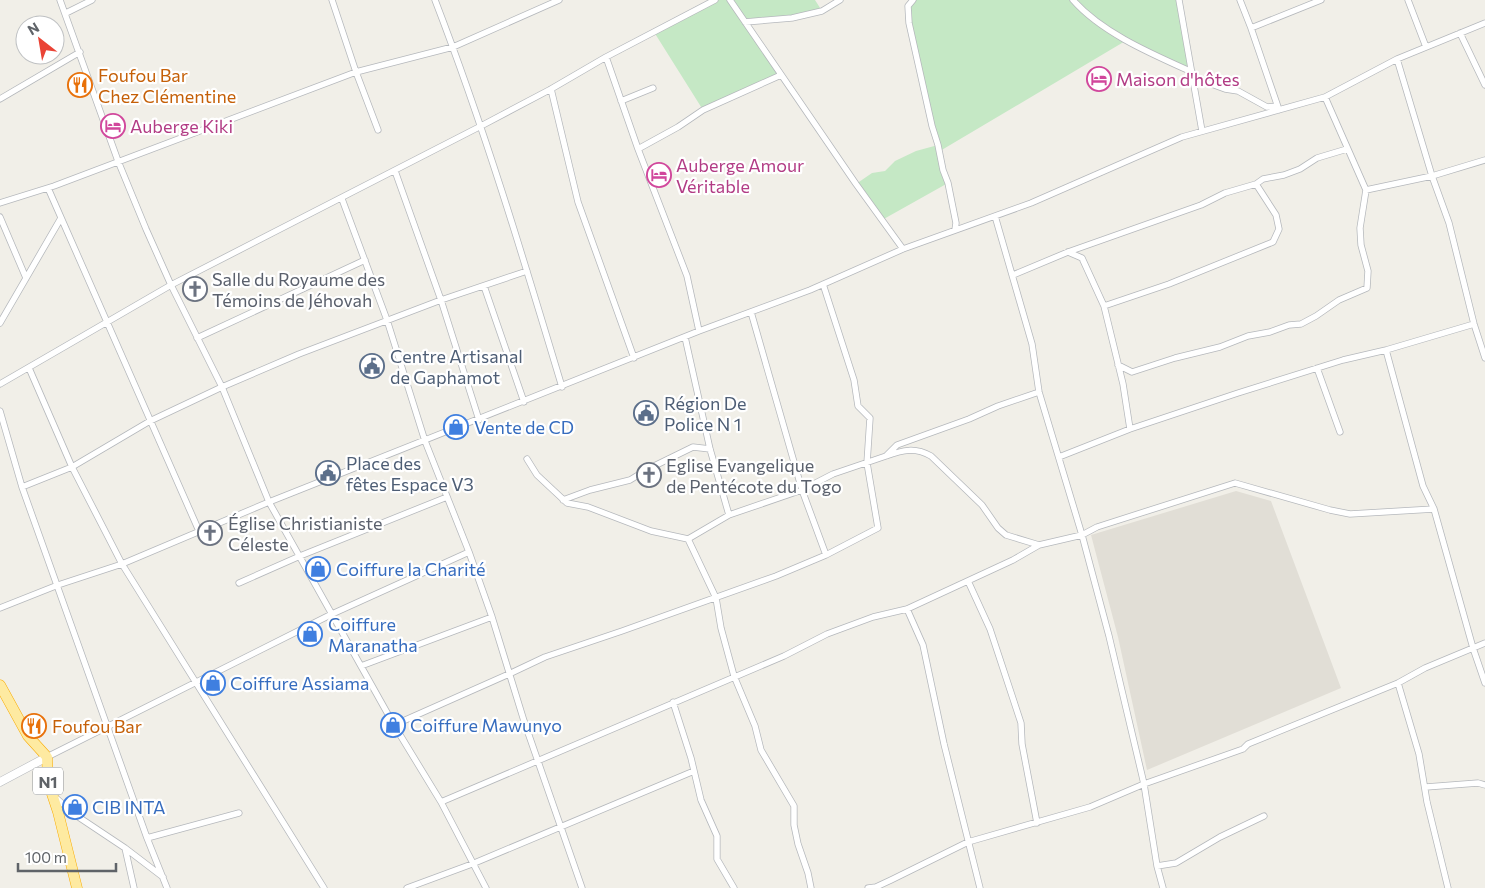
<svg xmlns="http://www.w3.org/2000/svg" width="1485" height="888" font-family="Commissioner,sans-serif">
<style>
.education{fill:#e1ded6}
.green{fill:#c5e8c5}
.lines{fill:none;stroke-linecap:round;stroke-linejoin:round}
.minor-casing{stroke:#b5b8bc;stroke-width:7}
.tertiary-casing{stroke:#b5b8bc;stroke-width:9}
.trunk-casing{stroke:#f9ab00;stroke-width:11}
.minor{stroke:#fff;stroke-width:5.5}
.tertiary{stroke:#fff;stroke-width:8}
.trunk{stroke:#feeaa1;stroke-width:10}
.labels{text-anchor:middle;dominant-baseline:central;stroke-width:4.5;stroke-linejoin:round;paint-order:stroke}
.shield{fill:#fff;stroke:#8f9295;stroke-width:1}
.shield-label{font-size:16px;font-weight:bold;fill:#5f6368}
.food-label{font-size:18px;fill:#c56008;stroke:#fff;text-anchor:start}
.hotel-label{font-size:18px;fill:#b23c85;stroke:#fff;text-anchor:start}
.worship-label{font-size:18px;fill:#5b616d;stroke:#fff;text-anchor:start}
.service-label{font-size:18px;fill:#4e5e75;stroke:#fff;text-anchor:start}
.shop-label{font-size:18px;fill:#366cbe;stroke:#fff;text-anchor:start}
</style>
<rect width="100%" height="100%" fill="#f1efe8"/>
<!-- education -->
<path class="education" d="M 1236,491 L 1271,501 L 1341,688 L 1147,770 L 1118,637 L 1091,535 Z"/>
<!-- green -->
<path class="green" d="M 715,0 L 815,0 L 822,11 L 745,22 L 781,75 L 703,110 L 654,32 Z
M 913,0 L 1179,0 L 1192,72 L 1127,40 L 940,151 L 948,183 L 882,220 L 856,184 L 872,173 L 885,171 L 895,161 L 916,151 L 938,145 L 908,6 Z"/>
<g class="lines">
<defs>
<path id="minor" d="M 60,0 L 118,161 L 146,229 L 171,285 L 222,387 L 269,502 L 394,725 L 509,674 L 545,657 L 622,631 L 776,576 L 826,555 L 878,528 L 867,463 L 870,418 L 858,406 L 854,380 L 823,284
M 332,0 L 356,72 L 378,130
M 435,0 C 484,127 523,257 562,387
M 730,0 L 856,184 L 903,249
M 913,0 L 908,6 L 909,23 L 932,126 L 938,145 L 943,170 L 948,183 L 956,223 L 955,230
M 1073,0 C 1102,33 1152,54 1192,72
M 1179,0 L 1202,131
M 1240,0 L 1251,28 L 1279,110
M 1408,0 L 1426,47
M 66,13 L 92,0
M 745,22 L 792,18 L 822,11 L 840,0
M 1251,28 L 1321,0
M 1460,33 L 1485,85
M 606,57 L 638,149 L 687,276 L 699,331
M 1397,59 L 1432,176 L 1449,223 L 1474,324 L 1485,358
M 1192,77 L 1225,89 L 1238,91 L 1267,107 L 1277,106
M 551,89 L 578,202 L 634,358
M 0,99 L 80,52
M 621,101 L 653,88
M 638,149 L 678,127 L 703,110 L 781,75
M 395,171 L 441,300 L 479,420
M 48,188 L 199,531
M 1366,190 L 1432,176 L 1485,160
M 342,199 L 387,320 L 425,441 L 469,552 L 492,617 L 524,721 L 582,888
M 0,203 L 54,186 L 356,72 L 453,47 L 559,0
M 0,217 L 26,278
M 1068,252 L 1082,258 L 1104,306 L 1123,384 L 1130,429
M 1013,275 L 1068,252 L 1201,205 L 1225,193 L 1256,184 L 1263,179 L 1284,175 L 1300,169 L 1317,158 L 1347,149
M 484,286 L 524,402
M 1104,306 L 1169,284 L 1273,242 L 1279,229 L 1276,215 L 1256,184
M 751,312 L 802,490 L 826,555
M 0,323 L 61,218
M 685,337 L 710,449 L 729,515
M 197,338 L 365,260
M 1386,350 L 1423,486 L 1434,509 L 1473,648 L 1485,683
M 1118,365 L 1132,372 L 1175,358 L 1220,347 L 1248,336 L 1270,332 L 1289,325 L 1301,324 L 1316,316 L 1339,300 L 1367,288 L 1368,271 L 1361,245 L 1360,228 L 1366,190 L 1325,97
M 29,368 L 72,467 L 122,564 L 324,888
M 1317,368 L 1340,432
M 0,384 L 171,285 L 481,126 L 551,89 L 606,57 L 715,0
M 0,411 L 22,487 L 147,838 L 167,888
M 886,456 C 903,450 915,447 931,456 L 982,505 L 998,528 L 1006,535 L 1039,545 L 1082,535 L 1097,527 L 1235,483 L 1330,510 L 1350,514 L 1434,509
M 1059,457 L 1130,429 L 1238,393 L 1343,360 L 1386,350 L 1474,324
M 527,459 L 537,475 L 567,503 L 588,507 L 651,531 L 688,539 L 729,515 L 802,490 L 833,474 L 886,456 L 897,445 L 969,419 L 998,406 L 1039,392
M 22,487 L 72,467 L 150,421 L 222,387 L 299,354 L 441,300 L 527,271
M 563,500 L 590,490 L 630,480 L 648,469 L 693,447 L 710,449
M 688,539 L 716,598 L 721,628 L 734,676 L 755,726 L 761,750 L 794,806 L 794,825 L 798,844 L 808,873 L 811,888
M 968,581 L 990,629 L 1021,723 L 1022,744 L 1037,823
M 239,583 L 300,556 L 447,497
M 0,608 L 58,585 L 122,564 L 269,502 L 699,331 L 810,290 L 903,249 L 1031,203 L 1182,137 L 1325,97 L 1397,59 L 1485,23
M 907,609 L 923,645 L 944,744 L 980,888
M 361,666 L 492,617
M 1398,683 L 1419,754 L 1427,802 L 1448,888
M 673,702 L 691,758 L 701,800 L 717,836 L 717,859 L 734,888
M 394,725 L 441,802 L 486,888
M 47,757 L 332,614 L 469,552
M 1426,787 L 1478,783 L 1485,785
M 55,797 L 74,814 L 125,848 L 134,888
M 441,802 L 784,656 L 827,634 L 873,617 L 907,609 L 1013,560 L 1039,545
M 147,838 L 239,813
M 125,848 L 163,877
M 1157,866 L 1176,863 L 1220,837 L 1264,816
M 407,888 L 472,864 L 694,771
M 868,888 L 876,887 L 891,880 L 968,842 L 1090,807 L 1144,784 L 1109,636 L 1082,535 L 1039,392 L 1032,344 L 995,216
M 1163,888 L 1157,866 L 1144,784 L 1243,749 L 1248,744 L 1398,683 L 1425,668 L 1485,643"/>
<path id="tertiary" d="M 0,782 L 47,757"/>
<path id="trunk" d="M 0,685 L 28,736 L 47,757 L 48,782 L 58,812 L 77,888"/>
</defs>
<!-- minor casing -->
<use href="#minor" class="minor-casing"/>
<!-- tertiary casing -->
<use href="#tertiary" class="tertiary-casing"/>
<!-- trunk casing -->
<use href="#trunk" class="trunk-casing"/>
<!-- minor -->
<use href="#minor" class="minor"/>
<!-- tertiary -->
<use href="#tertiary" class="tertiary"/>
<!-- trunk -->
<use href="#trunk" class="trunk"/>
</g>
<!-- icons -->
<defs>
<symbol id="hotel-ring" viewBox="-11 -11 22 22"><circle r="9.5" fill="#fff" stroke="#d1479c" stroke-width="1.5"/><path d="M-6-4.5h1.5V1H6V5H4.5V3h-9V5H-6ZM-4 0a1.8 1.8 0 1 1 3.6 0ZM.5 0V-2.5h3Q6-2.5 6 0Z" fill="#d1479c"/></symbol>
<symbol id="restaurant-ring" viewBox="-11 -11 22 22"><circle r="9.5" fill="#fff" stroke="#e8710a" stroke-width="1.5"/><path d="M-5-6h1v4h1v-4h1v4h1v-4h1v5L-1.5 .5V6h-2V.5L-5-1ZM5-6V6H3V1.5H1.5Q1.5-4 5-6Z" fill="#e8710a"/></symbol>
<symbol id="church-ring" viewBox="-11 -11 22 22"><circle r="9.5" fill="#fff" stroke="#6b7280" stroke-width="1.5"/><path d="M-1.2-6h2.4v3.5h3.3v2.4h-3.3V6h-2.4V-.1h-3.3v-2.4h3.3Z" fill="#6b7280"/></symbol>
<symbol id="civic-ring" viewBox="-11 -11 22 22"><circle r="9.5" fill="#fff" stroke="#5c6f8a" stroke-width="1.5"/><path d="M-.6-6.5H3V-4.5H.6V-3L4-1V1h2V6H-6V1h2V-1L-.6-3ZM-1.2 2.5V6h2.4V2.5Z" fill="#5c6f8a"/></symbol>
<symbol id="shop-ring" viewBox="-11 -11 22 22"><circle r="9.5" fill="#fff" stroke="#3f7fe0" stroke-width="1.5"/><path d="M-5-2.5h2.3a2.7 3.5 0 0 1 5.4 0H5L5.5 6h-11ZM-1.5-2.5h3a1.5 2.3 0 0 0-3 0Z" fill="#3f7fe0"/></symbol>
</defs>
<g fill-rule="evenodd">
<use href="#hotel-ring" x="1085" y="65" width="28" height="28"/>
<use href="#restaurant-ring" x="66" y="71" width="28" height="28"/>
<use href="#hotel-ring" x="99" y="112" width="28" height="28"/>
<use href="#hotel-ring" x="645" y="161" width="28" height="28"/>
<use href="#church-ring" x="181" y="275" width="28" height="28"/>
<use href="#civic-ring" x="358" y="352" width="28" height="28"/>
<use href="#civic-ring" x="632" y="399" width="28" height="28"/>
<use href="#shop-ring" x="442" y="413" width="28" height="28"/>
<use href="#civic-ring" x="314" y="459" width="28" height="28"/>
<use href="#church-ring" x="635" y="461" width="28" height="28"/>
<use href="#church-ring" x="196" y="519" width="28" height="28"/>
<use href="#shop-ring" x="304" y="555" width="28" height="28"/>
<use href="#shop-ring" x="296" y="620" width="28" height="28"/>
<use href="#shop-ring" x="199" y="669" width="28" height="28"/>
<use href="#shop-ring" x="379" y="711" width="28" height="28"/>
<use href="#restaurant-ring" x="20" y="712" width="28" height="28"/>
<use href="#shop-ring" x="61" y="793" width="28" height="28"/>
</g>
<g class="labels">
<!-- shield labels -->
<rect class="shield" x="33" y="767.5" width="30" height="27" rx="4"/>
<g class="shield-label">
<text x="48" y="781">N1</text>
</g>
<!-- food labels -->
<g class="food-label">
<text x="98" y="75">Foufou Bar<tspan x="98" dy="21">Chez Clémentine</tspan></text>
<text x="52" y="726">Foufou Bar</text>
</g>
<!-- hotel labels -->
<g class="hotel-label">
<text x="1116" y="79">Maison d'hôtes</text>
<text x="130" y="126">Auberge Kiki</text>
<text x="676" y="165">Auberge Amour<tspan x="676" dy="21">Véritable</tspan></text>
</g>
<!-- worship labels -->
<g class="worship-label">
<text x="212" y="279">Salle du Royaume des<tspan x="212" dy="21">Témoins de Jéhovah</tspan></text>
<text x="666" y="465">Eglise Evangelique<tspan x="666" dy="21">de Pentécote du Togo</tspan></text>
<text x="228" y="523">Église Christianiste<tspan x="228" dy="21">Céleste</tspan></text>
</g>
<!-- service labels -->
<g class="service-label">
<text x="390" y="356">Centre Artisanal<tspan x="390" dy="21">de Gaphamot</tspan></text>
<text x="664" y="403">Région De<tspan x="664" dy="21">Police N 1</tspan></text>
<text x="346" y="463">Place des<tspan x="346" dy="21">fêtes Espace V3</tspan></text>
</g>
<!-- shop labels -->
<g class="shop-label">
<text x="474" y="427">Vente de CD</text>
<text x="336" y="569">Coiffure la Charité</text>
<text x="328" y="624">Coiffure<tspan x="328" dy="21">Maranatha</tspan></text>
<text x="230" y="683">Coiffure Assiama</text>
<text x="410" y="725">Coiffure Mawunyo</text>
<text x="92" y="807">CIB INTA</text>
</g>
</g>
<!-- north arrow -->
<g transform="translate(40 40) rotate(329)"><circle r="24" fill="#ffffff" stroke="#bfc1c3"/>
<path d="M0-4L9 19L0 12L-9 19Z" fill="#ea4335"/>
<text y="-8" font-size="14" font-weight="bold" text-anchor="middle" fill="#5f6368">N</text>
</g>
<!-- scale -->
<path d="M18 863v8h98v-8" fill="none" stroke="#5f6368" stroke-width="2.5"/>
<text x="25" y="863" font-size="15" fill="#5f6368" stroke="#ffffff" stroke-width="4" paint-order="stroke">100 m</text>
</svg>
